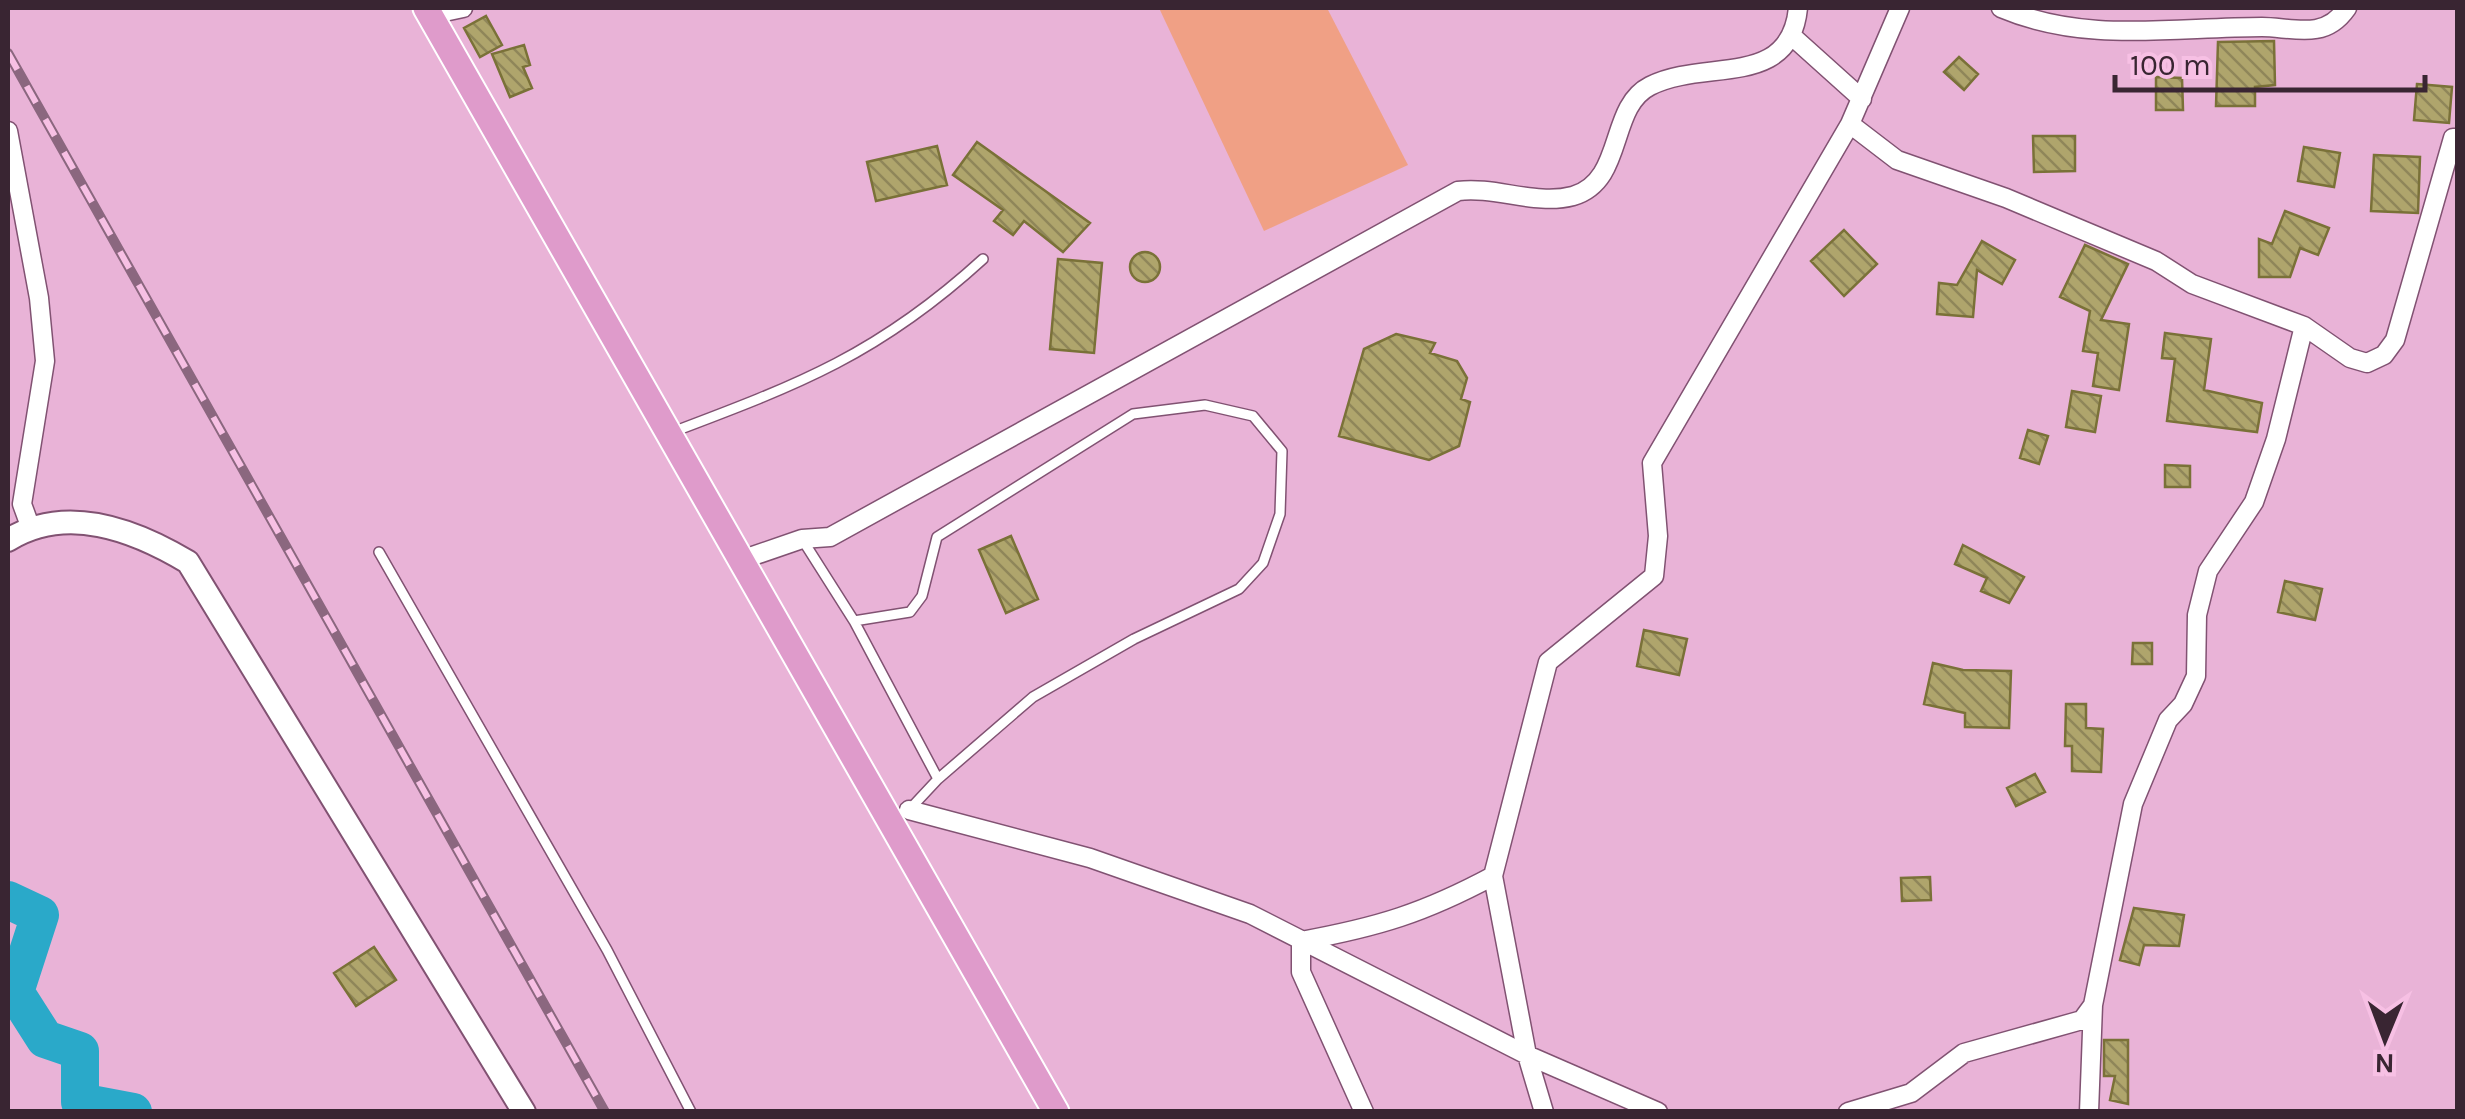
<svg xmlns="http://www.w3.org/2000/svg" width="2465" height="1119" font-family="Karla,sans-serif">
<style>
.green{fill:#f0a085}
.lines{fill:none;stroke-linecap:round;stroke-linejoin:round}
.river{stroke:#2aa9c9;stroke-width:38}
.building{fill:url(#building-back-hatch);stroke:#7a7138;stroke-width:2.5}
.lane-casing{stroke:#815272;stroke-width:12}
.street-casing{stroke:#815272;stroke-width:21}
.secondary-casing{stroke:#815272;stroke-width:26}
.primary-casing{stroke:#fff;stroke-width:29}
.lane{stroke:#fff;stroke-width:9}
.street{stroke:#fff;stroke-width:18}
.secondary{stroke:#fff;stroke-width:22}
.primary{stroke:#df9bcb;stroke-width:25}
.rail-casing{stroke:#8b677f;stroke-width:10}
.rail{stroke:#f7c0e4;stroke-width:6;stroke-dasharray:19;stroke-linecap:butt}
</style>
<defs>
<pattern id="building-back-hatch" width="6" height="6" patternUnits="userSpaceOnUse" patternTransform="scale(2.5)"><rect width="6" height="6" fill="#afa56c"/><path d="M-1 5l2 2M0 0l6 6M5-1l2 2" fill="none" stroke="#8f8659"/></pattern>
</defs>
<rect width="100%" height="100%" fill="#e9b3d7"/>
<!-- green -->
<path class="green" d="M 1159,8 L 1327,8 L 1408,165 L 1264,231 Z"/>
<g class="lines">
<!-- river -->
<path class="river" d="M 8,900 L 40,915 L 15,992 L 45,1039 L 80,1051 L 80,1102 L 133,1112"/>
</g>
<!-- building -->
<path class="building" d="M 486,16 L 502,45 L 480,57 L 464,28 Z
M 2274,41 L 2275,85 L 2255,87 L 2255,106 L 2216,106 L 2218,42 Z
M 524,45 L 530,65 L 523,67 L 532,88 L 510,97 L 492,54 Z
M 1959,57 L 1978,74 L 1964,90 L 1944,72 Z
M 2156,77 L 2182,78 L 2183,110 L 2156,110 Z
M 2417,84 L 2452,87 L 2449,123 L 2414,120 Z
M 2033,136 L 2075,136 L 2075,171 L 2034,172 Z
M 977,142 L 1090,223 L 1063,252 L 1024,221 L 1013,235 L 994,221 L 1003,210 L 953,175 Z
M 937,146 L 947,185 L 876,201 L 867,162 Z
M 2304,147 L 2340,153 L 2334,187 L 2298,181 Z
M 2374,155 L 2420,157 L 2418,213 L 2371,211 Z
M 2285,211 L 2329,228 L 2318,255 L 2300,248 L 2290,277 L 2259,277 L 2259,239 L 2272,244 Z
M 1844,230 L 1877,264 L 1844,296 L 1811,261 Z
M 1982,241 L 2015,260 L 2002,284 L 1977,270 L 1973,317 L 1937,314 L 1939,283 L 1957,285 Z
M 2085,245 L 2128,264 L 2101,320 L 2129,324 L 2119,390 L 2093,386 L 2098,353 L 2083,351 L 2090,311 L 2060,297 Z
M1130 267a15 15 0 1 1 30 0a15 15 0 1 1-30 0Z
M 1058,259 L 1102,263 L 1094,353 L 1050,349 Z
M 2165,333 L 2211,339 L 2204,390 L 2262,403 L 2257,432 L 2167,421 L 2175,359 L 2162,358 Z
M 1396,334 L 1435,343 L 1430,353 L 1457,361 L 1467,378 L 1461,399 L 1470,402 L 1459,446 L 1429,460 L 1339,436 L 1364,349 Z
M 2072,391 L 2101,396 L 2095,432 L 2066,427 Z
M 2028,430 L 2048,436 L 2039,464 L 2020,458 Z
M 2165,465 L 2190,466 L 2190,487 L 2165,487 Z
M 1011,536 L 1038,599 L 1006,613 L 979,550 Z
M 1963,545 L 2024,577 L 2009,603 L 1981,591 L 1987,578 L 1955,564 Z
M 2285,581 L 2322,589 L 2315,620 L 2278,612 Z
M 1644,630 L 1687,639 L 1679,675 L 1637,666 Z
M 2133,643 L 2152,643 L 2152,664 L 2132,664 Z
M 1933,663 L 1963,670 L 2011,671 L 2009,728 L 1965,727 L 1965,713 L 1924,704 Z
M 2066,704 L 2086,704 L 2086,728 L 2103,729 L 2101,772 L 2072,771 L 2072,746 L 2065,746 Z
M 2035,774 L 2045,792 L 2016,806 L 2007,788 Z
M 1930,877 L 1931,900 L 1902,901 L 1901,878 Z
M 2134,908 L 2184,915 L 2179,946 L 2144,945 L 2139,965 L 2120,960 Z
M 374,947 L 396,980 L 356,1006 L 334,973 Z
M 2104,1040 L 2128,1040 L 2128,1104 L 2110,1100 L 2115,1076 L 2104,1076 Z"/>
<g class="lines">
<defs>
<path id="lane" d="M 670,433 C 800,384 879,354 983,259
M 802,539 L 854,621 L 938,779
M 379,552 L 607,950 L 691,1112
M 854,621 L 910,612 L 922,596 L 937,537 L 1133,414 L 1205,405 L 1253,416 L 1282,451 L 1280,514 L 1263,563 L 1239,589 L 1134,639 L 1033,697 L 938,779 L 909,810"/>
<path id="street" d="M 2001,8 C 2086,44 2172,27 2262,27 C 2279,27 2299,32 2316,29 C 2329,27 2340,18 2347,8
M 430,15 L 463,8
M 1793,37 L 1862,99
M 1850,124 L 1897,160 L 2006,198 L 2156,261 L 2192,284 L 2304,326 L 2350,358 L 2367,363 L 2384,355 L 2395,340 L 2453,138 L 2458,138
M 8,131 L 39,298 L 45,361 L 22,504 L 30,526
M 741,560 L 802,539 L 830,537 L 1458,191 C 1495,186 1536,206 1573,196 C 1625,181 1608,107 1650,86 C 1705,58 1790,90 1798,8
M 909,810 L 1090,858 L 1250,914 L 1527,1055 L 1658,1112
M 1364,1112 L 1301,972 L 1301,941 C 1378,927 1424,913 1493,876
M 1544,1112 L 1527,1055 L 1493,876 L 1548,662 L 1654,576 L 1658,536 L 1652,463 L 1850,124 L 1900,8
M 1848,1112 L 1911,1093 L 1964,1053 L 2082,1020 L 2093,1005
M 2089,1112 L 2093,1005 L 2133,804 L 2168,720 L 2183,704 L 2196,676 L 2197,615 L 2208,571 L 2254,502 L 2276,439 L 2304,326"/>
<path id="secondary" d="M 8,540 C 66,504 133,529 188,562 L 524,1112"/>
<path id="primary" d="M 426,8 L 1056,1112"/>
</defs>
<!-- lane casing -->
<use href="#lane" class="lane-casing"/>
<!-- street casing -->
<use href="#street" class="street-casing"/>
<!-- secondary casing -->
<use href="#secondary" class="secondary-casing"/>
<!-- primary casing -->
<use href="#primary" class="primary-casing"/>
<!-- lane -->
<use href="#lane" class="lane"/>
<!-- street -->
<use href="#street" class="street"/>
<!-- secondary -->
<use href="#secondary" class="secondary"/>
<!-- primary -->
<use href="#primary" class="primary"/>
<defs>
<path id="rail" d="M 8,53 L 605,1112"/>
</defs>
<!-- rail casing -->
<use href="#rail" class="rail-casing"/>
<!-- rail -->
<use href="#rail" class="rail"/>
</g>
<!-- border -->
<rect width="2465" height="1119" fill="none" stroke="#392532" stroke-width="20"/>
<!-- north arrow -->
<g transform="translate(2385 1039) rotate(181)" stroke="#f7c0e4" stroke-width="8" paint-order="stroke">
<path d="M0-8L18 38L0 25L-18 38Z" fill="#392532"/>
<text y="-15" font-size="28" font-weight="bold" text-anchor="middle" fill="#392532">N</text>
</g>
<!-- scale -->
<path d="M2115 75v15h310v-15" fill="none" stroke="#392532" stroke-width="5"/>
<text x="2130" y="75" font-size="30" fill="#392532" stroke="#f7c0e4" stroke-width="8" paint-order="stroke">100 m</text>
</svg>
